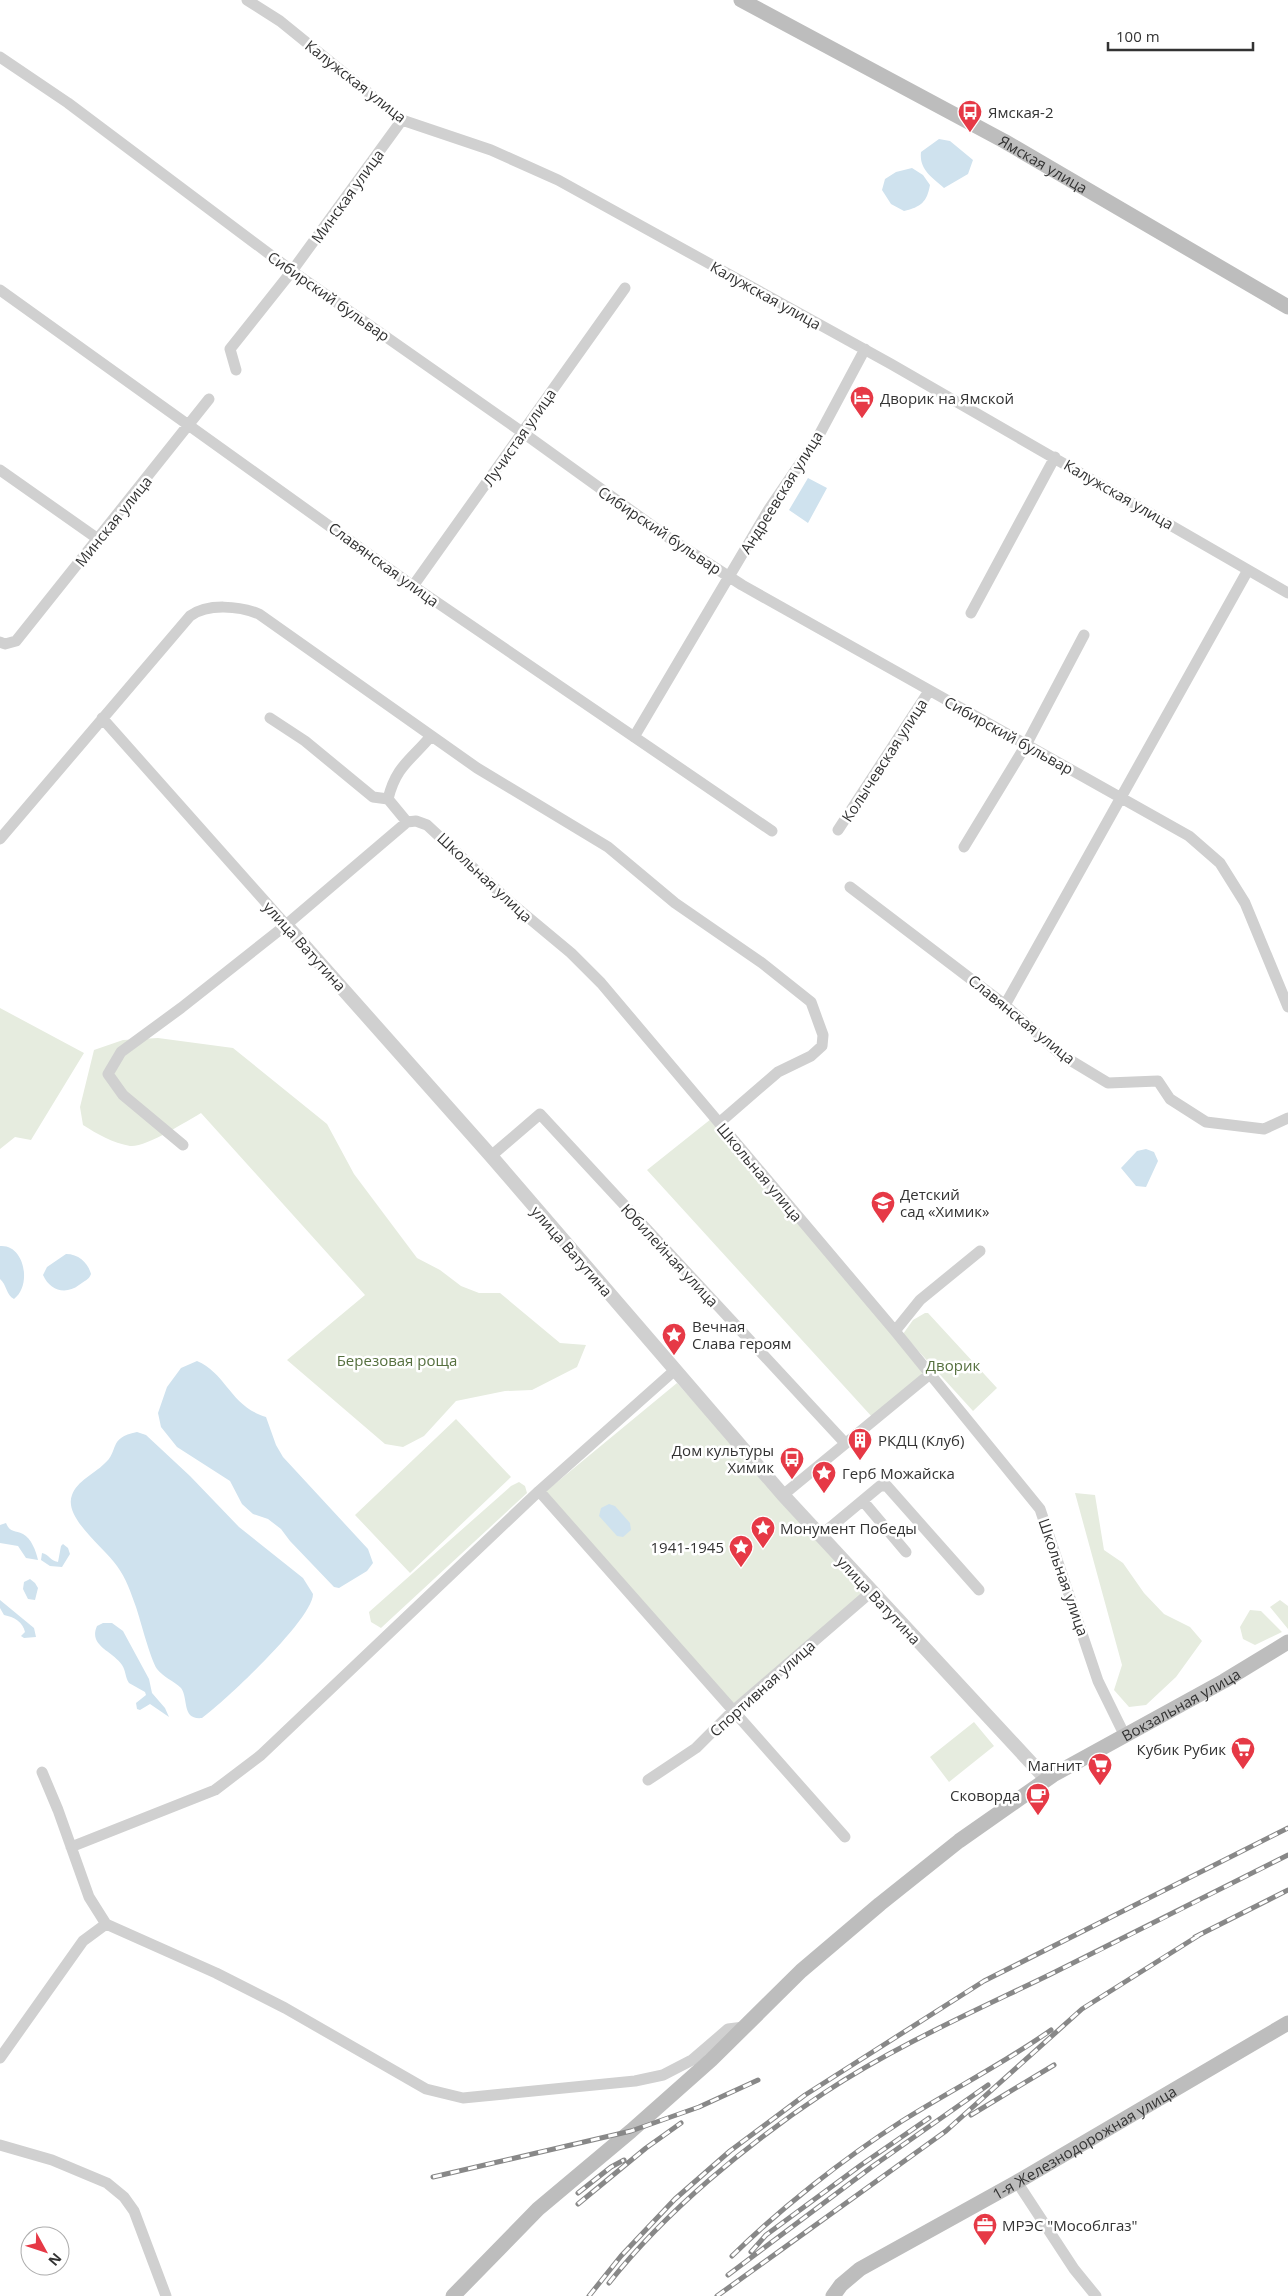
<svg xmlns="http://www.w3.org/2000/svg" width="1288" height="2296" font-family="'Open Sans',sans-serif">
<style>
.green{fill:#e6ecdf}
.water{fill:#cfe2ee}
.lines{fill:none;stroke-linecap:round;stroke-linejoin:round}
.minor{stroke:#d0d0d0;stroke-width:11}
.tertiary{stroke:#d0d0d0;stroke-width:14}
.secondary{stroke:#bdbdbd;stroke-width:15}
.rail-casing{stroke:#888;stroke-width:5}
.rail{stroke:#fff;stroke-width:3;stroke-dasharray:9;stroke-linecap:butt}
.labels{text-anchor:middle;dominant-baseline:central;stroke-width:5;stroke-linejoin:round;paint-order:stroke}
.street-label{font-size:15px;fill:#333;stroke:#fff}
.poi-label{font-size:15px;fill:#333;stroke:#fff;text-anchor:start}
.park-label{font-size:15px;fill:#56703f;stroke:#fff}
</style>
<rect width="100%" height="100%" fill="#fff"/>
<!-- green -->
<path class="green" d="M 0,1008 L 84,1053 L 31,1140 L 15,1137 L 0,1149 Z
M 158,1038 L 233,1048 L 327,1124 L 354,1174 L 417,1258 L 440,1270 L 461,1286 L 479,1293 L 500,1293 L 560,1343 L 586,1345 L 577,1367 L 532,1390 L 505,1391 L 456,1401 L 424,1436 L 403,1447 L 385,1444 L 287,1360 L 365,1295 L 201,1113 C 187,1121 145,1148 130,1146 C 113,1143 97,1134 83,1125 L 80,1107 L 94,1050 L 123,1040 Z
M 711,1119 L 928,1374 L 873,1418 L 647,1170 Z
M 925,1313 L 928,1313 L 997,1388 L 973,1411 L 903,1334 L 913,1320 Z
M 677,1383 L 865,1592 L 733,1704 L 545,1492 Z
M 456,1419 L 511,1477 L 410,1573 L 355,1515 Z
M 519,1482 L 525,1486 L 527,1493 L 381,1628 L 371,1622 L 369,1612 L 511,1486 Z
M 1075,1493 L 1095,1495 L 1104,1550 L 1123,1563 L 1144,1593 L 1164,1614 L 1190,1627 L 1202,1641 L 1176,1677 L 1146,1705 L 1129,1707 L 1114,1690 L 1122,1665 Z
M 1280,1600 L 1288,1606 L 1288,1629 L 1270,1607 Z
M 1250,1610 L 1261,1611 L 1282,1632 L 1255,1645 L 1243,1639 L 1240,1627 Z
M 974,1722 L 994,1746 L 949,1782 L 930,1757 Z"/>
<!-- water -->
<path class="water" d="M 939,139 L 950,141 L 973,160 L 968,174 L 944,188 C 932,177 919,170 921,152 Z
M 912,168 L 923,175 L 930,185 C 927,202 921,207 904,211 L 891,204 L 882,190 L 885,179 L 896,172 Z
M 808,478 L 827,488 L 808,523 L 789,510 Z
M 1146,1149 L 1154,1152 L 1158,1161 L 1146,1187 L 1136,1186 L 1121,1168 L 1137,1151 Z
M 0,1246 C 25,1244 32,1286 14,1299 C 6,1295 7,1285 0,1279 Z
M 66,1254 C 79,1254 88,1263 91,1274 C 89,1280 84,1281 79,1285 C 66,1295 50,1291 43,1275 L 47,1267 Z
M 197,1361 C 227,1374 230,1406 266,1417 L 276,1445 L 283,1457 L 368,1549 L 373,1563 L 367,1571 L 339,1588 L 334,1587 L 290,1541 L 281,1529 L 268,1519 L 253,1514 L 242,1504 L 230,1481 L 177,1447 L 161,1427 L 158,1413 L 167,1387 L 181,1368 Z
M 137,1432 L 146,1435 L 190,1476 L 239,1527 L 303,1578 L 313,1594 C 313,1619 224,1702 202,1718 C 181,1720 189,1699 181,1688 C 174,1681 163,1677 157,1669 C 150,1658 141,1622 136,1607 C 131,1593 126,1578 117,1566 C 105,1548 63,1518 72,1495 C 77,1481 94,1474 104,1464 C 120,1451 107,1438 137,1432 Z
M 609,1504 L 615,1506 L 630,1523 L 631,1530 L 623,1537 L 617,1536 L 599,1516 L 601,1508 Z
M 6,1523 C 10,1533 15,1530 23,1534 C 31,1538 36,1551 38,1560 L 26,1558 L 18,1546 L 0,1543 L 0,1525 Z
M 63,1544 L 68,1548 L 70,1554 L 62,1567 L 50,1566 L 41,1560 L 42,1553 C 49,1554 50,1561 58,1562 L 61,1546 Z
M 30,1579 L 35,1583 L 38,1588 L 35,1600 L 28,1599 L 23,1589 L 24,1582 Z
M 0,1600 L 34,1628 L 36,1637 L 24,1638 L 21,1636 L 25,1632 C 23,1622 14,1617 4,1615 L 0,1608 Z
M 103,1623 L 112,1623 L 123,1631 L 149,1679 L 152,1693 L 165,1708 L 169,1717 L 150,1704 L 140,1710 L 137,1709 L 136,1703 L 146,1695 L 145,1692 L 129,1683 C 125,1677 126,1671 122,1665 C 113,1651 88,1646 97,1626 Z"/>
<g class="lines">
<!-- minor -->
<path class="minor" d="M 247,0 L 280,21 L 402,120 L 491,150 L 558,180 L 891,364 L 1288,593
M 0,57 L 68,103 L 292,271 L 522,432 L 672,540 L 742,585 L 1189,836 L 1220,863 L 1245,903 L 1288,1007
M 0,290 L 413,586 L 772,831
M 236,370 L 230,349 L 292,271 L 402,120
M 0,470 L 98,539
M 413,586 L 625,288
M 971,613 L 1055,457
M 0,642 L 5,644 L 16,641 L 209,399
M 102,718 L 286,925
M 270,718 L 305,741 L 373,797 L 388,799 L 407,822 L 416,821 L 427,825 L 511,903 L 571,953 L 601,983 L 895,1331 L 1040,1509 L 1098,1681 L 1124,1734
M 634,737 L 769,509 L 818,437 L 865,349
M 388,799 C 396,766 411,760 431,736
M 838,830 L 929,691
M 0,839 L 190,616 C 208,603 239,606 259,614 L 477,768 L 608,847 L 675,903 L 762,963 L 811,1002 L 823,1035 L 822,1046 L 811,1056 L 778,1072 L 719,1123
M 964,847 L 1026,745 L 1084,635
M 850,887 L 1005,1005 L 1060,1054 L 1108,1083 L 1158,1081 L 1170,1099 L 1206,1122 L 1264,1129 L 1288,1118
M 1005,1005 L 1248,570
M 183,1145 L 123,1095 L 108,1074 L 121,1052 L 181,1008 L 286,925 L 407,822
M 491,1156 L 540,1114 L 845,1443
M 895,1331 L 920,1300 L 980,1251
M 539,1491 L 845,1837
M 783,1495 L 930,1374
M 863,1501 L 906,1552
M 820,1536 L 880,1486 L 886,1485 L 979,1590
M 648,1780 L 696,1748 L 733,1711 L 871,1592
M 71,1847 L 215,1790 L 261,1755 L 539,1491 L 675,1370
M 106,1924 L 216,1973 L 285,2008 L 426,2089 L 463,2098 L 635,2081 L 663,2075 L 692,2060 L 728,2029 L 744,2027
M 0,2058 L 83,1941 L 106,1924 L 89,1897 L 58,1810 L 42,1772
M 0,2145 L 52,2160 L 107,2183 L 124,2197 L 134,2211 L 166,2296
M 1017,2182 L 1074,2269 L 1096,2296"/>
<!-- tertiary -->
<path class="tertiary" d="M 286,925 L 491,1156 L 783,1495 L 1046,1779"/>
<!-- secondary -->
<g class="secondary">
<path id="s1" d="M 741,0 L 1004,141 L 1288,307"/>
<path id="s2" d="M 453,2296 L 538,2209 L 631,2131 L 711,2060 L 801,1971 L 880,1904 L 959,1841 L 1053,1775 L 1224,1681 L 1288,1642"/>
<path id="s3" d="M 833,2296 L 841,2285 L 860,2269 L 1017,2182 L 1288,2023"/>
</g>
<defs>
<path id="rail" d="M 1195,1937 L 1288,1890
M 971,2115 L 1054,2065
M 433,2177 L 631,2131 L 699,2107 L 758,2080
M 578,2193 L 611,2167 L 624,2160
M 578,2204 L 646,2148 L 681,2123
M 751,2252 L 766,2235 L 861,2165 L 929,2118
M 732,2256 C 781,2208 843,2159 902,2121 C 951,2090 1003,2064 1051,2030
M 728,2275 L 873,2166 L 988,2085
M 609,2283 C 666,2211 747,2144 824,2093 C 895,2046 975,2011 1051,1974 C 1130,1935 1209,1895 1288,1855
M 589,2296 L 621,2256 L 675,2199 L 730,2151 L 805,2095 L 984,1981 L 1288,1828
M 717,2296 L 946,2131 L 1082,2009 L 1201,1934"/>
</defs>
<!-- rail casing -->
<use href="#rail" class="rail-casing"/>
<!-- rail -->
<use href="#rail" class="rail"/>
</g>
<!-- icons -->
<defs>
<symbol id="bus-pin" viewBox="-11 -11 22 30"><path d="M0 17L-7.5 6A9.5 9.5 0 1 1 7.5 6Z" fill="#e63946" stroke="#fff"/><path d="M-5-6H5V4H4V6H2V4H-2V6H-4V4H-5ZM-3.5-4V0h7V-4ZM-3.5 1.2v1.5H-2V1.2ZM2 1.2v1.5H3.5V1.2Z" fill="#fff"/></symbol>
<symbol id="hotel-pin" viewBox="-11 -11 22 30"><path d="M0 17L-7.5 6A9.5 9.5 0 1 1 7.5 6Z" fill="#e63946" stroke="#fff"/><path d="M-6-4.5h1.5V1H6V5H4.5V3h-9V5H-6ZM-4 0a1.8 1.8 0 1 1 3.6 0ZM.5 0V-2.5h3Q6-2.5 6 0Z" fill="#fff"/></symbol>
<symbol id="school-pin" viewBox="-11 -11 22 30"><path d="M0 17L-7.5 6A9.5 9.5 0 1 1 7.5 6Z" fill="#e63946" stroke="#fff"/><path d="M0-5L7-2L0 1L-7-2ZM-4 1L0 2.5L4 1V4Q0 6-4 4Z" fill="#fff"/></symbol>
<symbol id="sight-pin" viewBox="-11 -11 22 30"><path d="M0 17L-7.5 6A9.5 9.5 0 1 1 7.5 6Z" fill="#e63946" stroke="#fff"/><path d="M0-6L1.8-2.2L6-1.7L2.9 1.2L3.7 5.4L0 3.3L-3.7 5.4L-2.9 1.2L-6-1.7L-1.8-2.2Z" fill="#fff"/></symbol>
<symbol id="building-pin" viewBox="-11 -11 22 30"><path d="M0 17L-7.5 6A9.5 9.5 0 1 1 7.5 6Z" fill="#e63946" stroke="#fff"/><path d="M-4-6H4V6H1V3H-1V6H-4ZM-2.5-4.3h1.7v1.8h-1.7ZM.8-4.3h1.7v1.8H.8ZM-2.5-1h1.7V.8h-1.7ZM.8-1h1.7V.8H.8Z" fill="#fff"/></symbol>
<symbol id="supermarket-pin" viewBox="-11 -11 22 30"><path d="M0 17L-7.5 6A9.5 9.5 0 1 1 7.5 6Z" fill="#e63946" stroke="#fff"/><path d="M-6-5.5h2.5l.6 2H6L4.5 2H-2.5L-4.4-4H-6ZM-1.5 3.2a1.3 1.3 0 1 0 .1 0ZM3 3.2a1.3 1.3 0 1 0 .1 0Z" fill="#fff"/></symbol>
<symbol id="cafe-pin" viewBox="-11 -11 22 30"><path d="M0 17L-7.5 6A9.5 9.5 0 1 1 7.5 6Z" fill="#e63946" stroke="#fff"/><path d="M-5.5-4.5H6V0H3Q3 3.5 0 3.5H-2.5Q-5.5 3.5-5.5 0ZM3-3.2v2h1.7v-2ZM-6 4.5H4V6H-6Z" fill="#fff"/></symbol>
<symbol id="office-pin" viewBox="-11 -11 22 30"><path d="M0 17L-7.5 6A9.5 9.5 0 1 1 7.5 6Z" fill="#e63946" stroke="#fff"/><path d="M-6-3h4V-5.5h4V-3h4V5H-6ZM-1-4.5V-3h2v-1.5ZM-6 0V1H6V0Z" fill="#fff"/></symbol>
</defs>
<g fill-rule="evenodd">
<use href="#bus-pin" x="956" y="98" width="28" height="38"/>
<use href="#hotel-pin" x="848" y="384" width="28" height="38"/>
<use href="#school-pin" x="869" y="1189" width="28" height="38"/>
<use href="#sight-pin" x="660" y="1321" width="28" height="38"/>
<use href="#building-pin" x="846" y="1426" width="28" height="38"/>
<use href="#bus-pin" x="778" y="1445" width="28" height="38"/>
<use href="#sight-pin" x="810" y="1459" width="28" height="38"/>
<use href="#sight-pin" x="749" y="1514" width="28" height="38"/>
<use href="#sight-pin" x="727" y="1533" width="28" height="38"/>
<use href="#supermarket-pin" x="1229" y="1735" width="28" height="38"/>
<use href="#supermarket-pin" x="1086" y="1751" width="28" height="38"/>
<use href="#cafe-pin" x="1024" y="1781" width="28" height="38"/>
<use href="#office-pin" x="971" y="2211" width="28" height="38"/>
</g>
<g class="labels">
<!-- street labels -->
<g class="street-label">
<text transform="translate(356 81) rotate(38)">Калужская улица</text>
<text stroke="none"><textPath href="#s1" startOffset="344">Ямская улица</textPath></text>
<text transform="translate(347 196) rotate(-54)">Минская улица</text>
<text transform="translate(766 295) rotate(29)">Калужская улица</text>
<text transform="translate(329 296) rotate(35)">Сибирский бульвар</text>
<text transform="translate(519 437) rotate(-55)">Лучистая улица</text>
<text transform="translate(781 492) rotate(-58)">Андреевская улица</text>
<text transform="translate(1119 494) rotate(30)">Калужская улица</text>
<text transform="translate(113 521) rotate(-51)">Минская улица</text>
<text transform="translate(660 530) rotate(34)">Сибирский бульвар</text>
<text transform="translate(384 564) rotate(36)">Славянская улица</text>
<text transform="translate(1009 735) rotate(29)">Сибирский бульвар</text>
<text transform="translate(884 760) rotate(-57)">Колычевская улица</text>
<text transform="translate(485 877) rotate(43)">Школьная улица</text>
<text transform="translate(305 946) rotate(48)">улица Ватутина</text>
<text transform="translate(1022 1019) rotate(39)">Славянская улица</text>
<text transform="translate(760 1172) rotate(50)">Школьная улица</text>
<text transform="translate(572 1251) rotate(49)">улица Ватутина</text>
<text transform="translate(670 1255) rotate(47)">Юбилейная улица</text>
<text transform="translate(1064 1577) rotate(71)">Школьная улица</text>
<text transform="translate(879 1600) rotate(47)">улица Ватутина</text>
<text transform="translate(762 1688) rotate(-42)">Спортивная улица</text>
<text stroke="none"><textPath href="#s2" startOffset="942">Вокзальная улица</textPath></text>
<text stroke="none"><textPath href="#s3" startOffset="296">1-я Железнодорожная улица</textPath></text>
</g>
<!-- poi labels -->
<g class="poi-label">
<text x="988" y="112">Ямская-2</text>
<text x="880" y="398">Дворик на Ямской</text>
<text x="900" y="1194">Детский<tspan x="900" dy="17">сад «Химик»</tspan></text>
<text x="692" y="1326">Вечная<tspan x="692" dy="17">Слава героям</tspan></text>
<text x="878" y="1440">РКДЦ (Клуб)</text>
<text x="774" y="1450" text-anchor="end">Дом культуры<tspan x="774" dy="17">Химик</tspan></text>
<text x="842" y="1473">Герб Можайска</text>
<text x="780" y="1528">Монумент Победы</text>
<text x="724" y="1547" text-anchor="end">1941-1945</text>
<text x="1226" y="1749" text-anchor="end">Кубик Рубик</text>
<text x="1082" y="1765" text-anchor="end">Магнит</text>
<text x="1020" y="1795" text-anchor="end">Сковорда</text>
<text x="1002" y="2225">МРЭС "Мособлгаз"</text>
</g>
<!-- park labels -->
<g class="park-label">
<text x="397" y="1360">Березовая роща</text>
<text x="953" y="1365">Дворик</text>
</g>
</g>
<!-- north arrow -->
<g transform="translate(45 2251) rotate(130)"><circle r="24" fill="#ffffff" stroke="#adadad"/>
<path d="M0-4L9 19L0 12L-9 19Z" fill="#e63946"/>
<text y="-8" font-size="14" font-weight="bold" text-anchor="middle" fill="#333333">N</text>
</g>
<!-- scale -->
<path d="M1108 42v8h145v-8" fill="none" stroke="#333333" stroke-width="2.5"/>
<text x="1116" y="42" font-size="15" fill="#333333" stroke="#ffffff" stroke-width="4" paint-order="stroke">100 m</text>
</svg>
